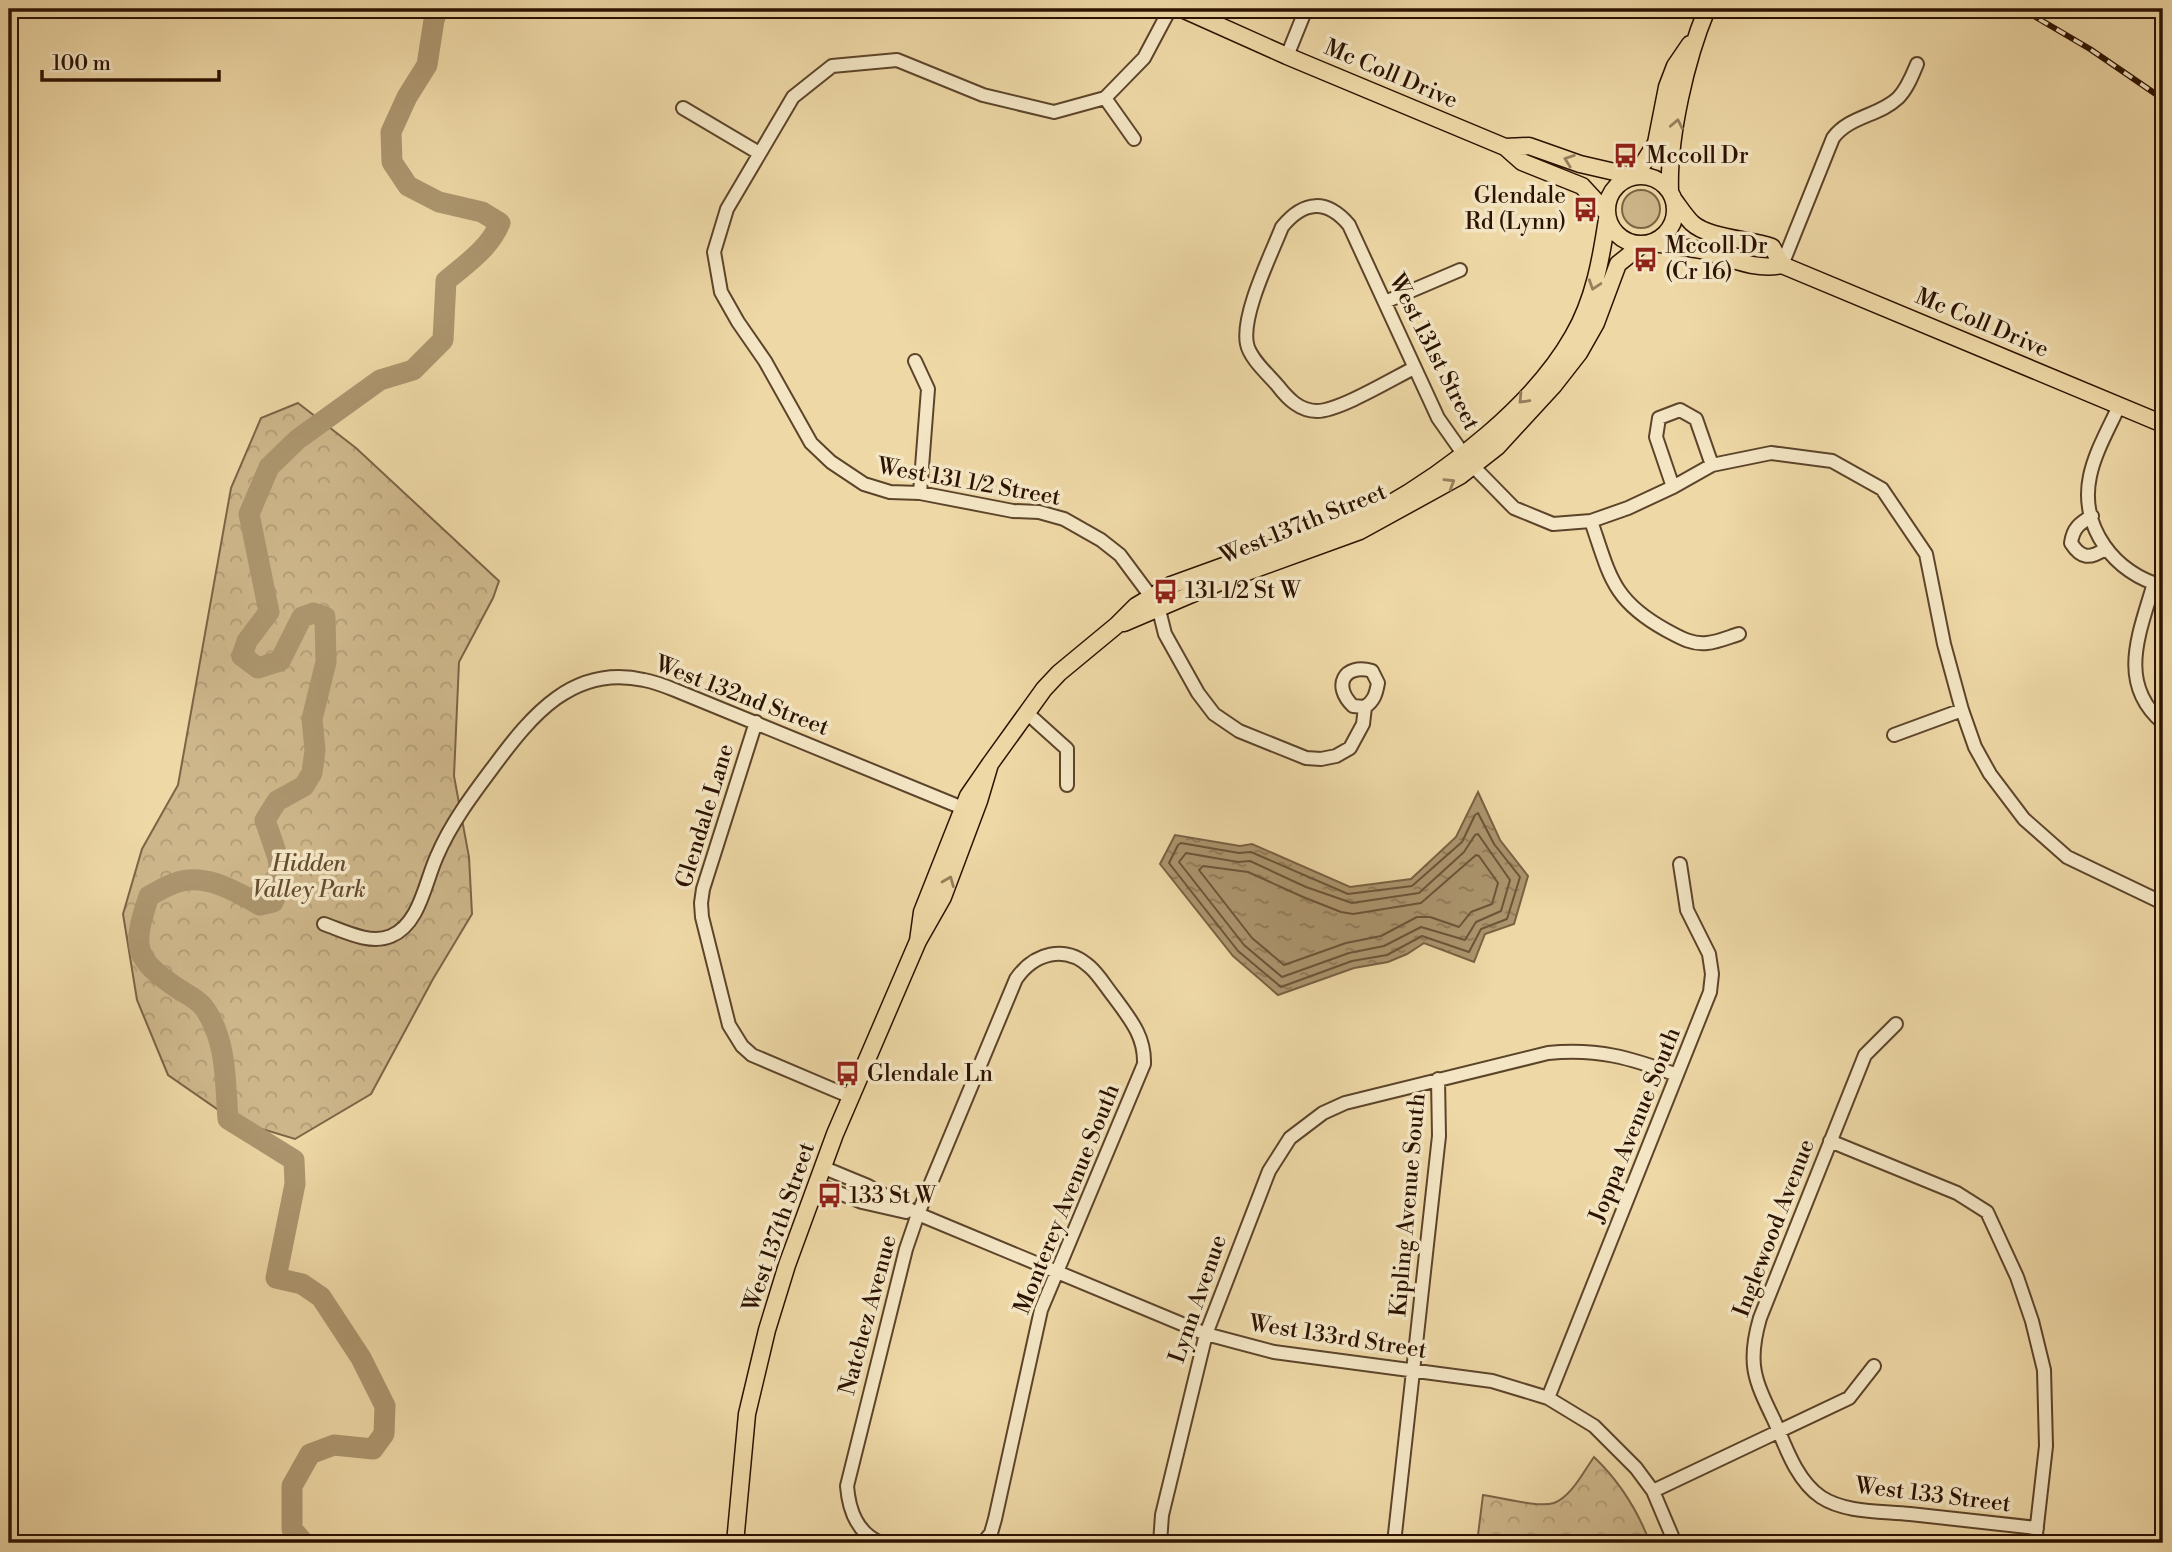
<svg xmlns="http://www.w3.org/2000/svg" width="2172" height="1552" font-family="'Libre Bodoni',serif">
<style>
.grass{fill:#cdb68a;stroke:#7c6446;stroke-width:2}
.forest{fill:url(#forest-crowns);stroke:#7c6446;stroke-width:2}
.water{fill:url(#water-ripples);stroke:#796142;stroke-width:2}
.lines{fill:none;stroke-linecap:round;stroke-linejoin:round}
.shore{stroke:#6c5438;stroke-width:2}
.river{stroke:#ac956e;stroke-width:21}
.minor-casing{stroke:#5c442a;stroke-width:16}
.major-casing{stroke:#2c1201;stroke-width:19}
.minor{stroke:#f4e6c5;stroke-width:12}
.major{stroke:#eed8a6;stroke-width:16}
.rail-casing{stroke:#2c1201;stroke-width:6}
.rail{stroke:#f4e6c5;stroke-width:3.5;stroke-dasharray:10;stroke-linecap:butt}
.oneway{stroke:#977f5c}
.labels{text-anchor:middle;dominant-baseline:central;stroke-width:7;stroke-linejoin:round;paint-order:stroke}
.street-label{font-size:23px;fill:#2c1201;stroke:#f4e6c5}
.poi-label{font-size:23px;fill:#2c1201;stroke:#f4e6c5;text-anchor:start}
.park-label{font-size:23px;font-style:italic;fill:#644b31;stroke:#f4e6c5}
</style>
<defs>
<pattern id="forest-crowns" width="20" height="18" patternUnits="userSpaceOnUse" patternTransform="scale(1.75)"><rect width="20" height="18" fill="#cdb68a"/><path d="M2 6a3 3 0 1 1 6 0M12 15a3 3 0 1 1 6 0" fill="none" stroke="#b09b75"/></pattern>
<pattern id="water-ripples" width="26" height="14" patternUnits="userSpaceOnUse" patternTransform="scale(1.75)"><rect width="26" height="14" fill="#ac956e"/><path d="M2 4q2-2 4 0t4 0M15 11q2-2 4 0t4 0" fill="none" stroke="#8c7858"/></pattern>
</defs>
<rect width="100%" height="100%" fill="#eed8a6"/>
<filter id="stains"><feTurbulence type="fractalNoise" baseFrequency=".00286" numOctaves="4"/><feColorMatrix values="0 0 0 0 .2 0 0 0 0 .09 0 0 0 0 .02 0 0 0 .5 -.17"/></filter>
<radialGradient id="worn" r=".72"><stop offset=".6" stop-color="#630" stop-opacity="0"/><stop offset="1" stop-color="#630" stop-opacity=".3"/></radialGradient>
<!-- grass -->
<path class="grass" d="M1622 209a19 19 0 1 1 38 0a19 19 0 1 1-38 0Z"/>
<!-- forest -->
<path class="forest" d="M 298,403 L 356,448 L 499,581 L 493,598 L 459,662 L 454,776 L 469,857 L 472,914 L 433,979 L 371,1094 L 295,1139 L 233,1120 L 168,1075 L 137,1000 L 123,914 L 142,849 L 178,785 L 231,488 L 261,418 Z
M 1594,1457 C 1619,1481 1638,1511 1650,1543 L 1477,1543 L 1483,1495 C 1500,1497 1538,1508 1554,1503 C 1571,1497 1584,1471 1594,1457 Z"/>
<!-- water -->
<path class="water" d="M 1478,792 L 1500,840 L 1528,876 L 1514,924 L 1485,934 L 1474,962 L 1424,943 L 1407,954 L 1388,962 L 1354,968 L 1278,995 L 1233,956 L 1160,864 L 1175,835 L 1240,846 L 1252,844 L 1350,887 L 1411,879 L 1456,837 Z"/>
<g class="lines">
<!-- shore -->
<path class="shore" d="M 1478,813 L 1494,844 L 1520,877 L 1507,919 L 1481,929 L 1469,952 L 1422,936 L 1387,955 L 1352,961 L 1281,987 L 1238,951 L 1169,863 L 1178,845 L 1181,843 L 1239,853 L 1251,852 L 1348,894 L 1412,886 L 1462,842 L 1475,815 Z
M 1478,834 L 1510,880 L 1501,911 L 1476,922 L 1465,940 L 1421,927 L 1384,946 L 1349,953 L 1282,977 L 1244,945 L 1179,862 L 1186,853 L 1238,862 L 1250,861 L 1306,887 L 1352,903 L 1419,893 L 1464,852 L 1475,835 Z
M 1476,855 L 1479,856 L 1498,883 L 1492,904 L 1471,912 L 1459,927 L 1430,917 L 1417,917 L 1381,936 L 1346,943 L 1284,965 L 1252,938 L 1199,870 L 1203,866 L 1248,872 L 1303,897 L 1341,912 L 1353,914 L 1421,903 Z"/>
<!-- river -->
<path class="river" d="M 304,1543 L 292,1529 L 292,1486 L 310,1454 L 334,1445 L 373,1449 L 384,1434 L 385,1406 L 361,1358 L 321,1297 L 302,1284 L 276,1278 L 295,1184 L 294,1160 L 228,1119 C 225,1082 227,1041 205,1009 C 200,1001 188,995 180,990 C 134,959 131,949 149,896 C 157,892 166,886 175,883 C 204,872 235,891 260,905 L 273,902 L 281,885 L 278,858 L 265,820 L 277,801 L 304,786 L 312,773 L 315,750 L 312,719 L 326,662 L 325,617 L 313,613 L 302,617 L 280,661 L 258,668 L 242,656 L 247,641 L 269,612 L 249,514 L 269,467 L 298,439 L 380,380 L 413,370 L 443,340 L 446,281 C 467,263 489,249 500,223 L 482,212 L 439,202 L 408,186 L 392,162 L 391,132 L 407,97 L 427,65 L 434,20 L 438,9"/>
<defs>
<path id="minor" d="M 1170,9 L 1144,58 L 1105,98 L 1054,112 L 983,95 L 897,60 L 832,66 L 793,97 L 727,209 L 714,252 L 721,292 L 738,322 L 765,361 L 811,443 L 831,462 L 864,484 L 890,492 L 920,493 L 1013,511 L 1039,512 L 1064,519 L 1101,540 L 1120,555 L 1158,606 L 1165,634 L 1198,693 L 1214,714 L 1239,731 L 1306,758 L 1321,759 L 1336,756 L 1350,748 L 1363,724 L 1365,707 C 1374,701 1376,694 1378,683 L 1372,671 C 1344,663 1332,686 1353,706 L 1365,707
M 1287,56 L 1306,9
M 1105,98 L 1134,139
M 683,108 L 759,153
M 1782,265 L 1833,138 C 1849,116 1879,116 1898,98 C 1907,89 1912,76 1917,64
M 1385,302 L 1460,270
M 915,361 L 928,389 L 920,493
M 1414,368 C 1392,379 1339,411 1317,411 C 1300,411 1288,399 1278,386 C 1269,375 1250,359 1247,344 C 1241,315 1271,255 1282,227 C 1304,200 1327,199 1349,225 L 1438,418 L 1469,462 L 1514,508 L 1553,524 L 1591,521 L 1628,508 L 1673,487 L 1712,465 L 1771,453 L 1832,461 L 1882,489 L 1926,554 L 1944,644 L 1962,710 L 1975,747 L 1990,774 L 2024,819 L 2067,857 L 2163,903
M 2119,406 C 2109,428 2095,452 2090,476 C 2079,527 2115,574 2163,586
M 9,470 L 9,502
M 1673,487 L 1656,437 L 1659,418 L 1680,410 L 1696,419 L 1712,465
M 2092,516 C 2080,523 2073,528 2071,543 C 2081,559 2090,559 2105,549
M 1591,521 C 1610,576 1612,600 1666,630 C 1679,637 1692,645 1707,643 C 1718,642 1729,637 1739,634
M 2154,583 C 2140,632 2116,683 2163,723
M 1027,713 L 1067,749 L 1067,785
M 756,722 L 703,889 L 701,903 L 702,917 L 729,1025 L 742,1046 L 752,1055 L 851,1097
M 1894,735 L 1962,710
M 324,924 C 344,931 370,945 391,936 C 420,924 425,882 437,856 C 451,823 473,794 494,766 C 531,716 573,664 644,680 C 655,682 665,686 675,690 L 970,811
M 1896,1024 L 1865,1055 L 1760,1318 C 1747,1363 1754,1379 1774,1420 C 1785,1445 1796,1480 1821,1497 C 1845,1513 1882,1511 1910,1514 C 1952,1519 1995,1523 2037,1528
M 1830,1141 L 1957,1193 L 1987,1212 L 2017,1277 L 2032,1321 L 2044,1370 L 2046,1446 L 2035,1543
M 822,1167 L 868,1186 L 918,1214 L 1206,1334 L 1274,1352 L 1492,1381 L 1548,1398 L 1594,1426 L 1636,1468 L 1653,1491 L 1675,1543
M 816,1184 L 862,1202 L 906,1212
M 1548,1398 L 1710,992 L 1712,974 L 1709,954 L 1687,910 L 1680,864
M 1653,1491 L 1849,1398 L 1874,1366
M 881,1543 C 857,1533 849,1511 847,1486 L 906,1249 L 918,1214 L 1016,979 C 1034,953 1065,944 1090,967 C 1099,975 1106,987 1114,997 C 1130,1019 1145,1036 1144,1064 L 1041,1310 L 995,1519 L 991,1533 L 983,1543
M 1160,1543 L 1162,1515 L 1206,1334 L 1269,1171 L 1290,1138 L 1323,1113 L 1345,1103 L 1548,1053 C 1598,1048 1631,1058 1677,1075
M 1394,1543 L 1439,1136 L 1438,1079"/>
<path id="major" d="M 1182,9 L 1287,56 L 1505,147 L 1522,162 L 1582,186 L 1606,212
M 1505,147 L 1529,146 L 1580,164 L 1632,176
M 1636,175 L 1656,143 L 1667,87 L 1675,66 L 1690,44
M1607 210a34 34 0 1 1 68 0a34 34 0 1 1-68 0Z
M 1670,191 C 1668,137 1686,59 1707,9
M 1674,200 C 1680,208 1685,216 1692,223 C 1708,238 1749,239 1772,247 L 1782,265
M 1651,243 C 1667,245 1684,247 1701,250 C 1728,257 1754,271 1782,265 L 2163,424
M 1124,623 L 1225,580 L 1360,531 L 1460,476 L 1497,447 L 1554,385 L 1579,353 L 1596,323 L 1618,264 L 1643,244
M 990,764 L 1044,689 L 1059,673 L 1117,625 L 1136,606 L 1171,585 L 1381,509 C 1449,471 1534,405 1573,336 C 1594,300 1601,259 1607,219
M 735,1543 L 747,1414 L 767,1330 L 787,1265 L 835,1134 L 918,941 L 943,897 L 979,801 L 990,764 L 968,796 L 922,912 L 918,941"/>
</defs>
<!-- minor casing -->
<use href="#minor" class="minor-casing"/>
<!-- major casing -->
<use href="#major" class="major-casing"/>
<!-- minor -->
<use href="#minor" class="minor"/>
<!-- major -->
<use href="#major" class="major"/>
<defs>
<path id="rail" d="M 2022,9 L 2090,49 L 2163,99"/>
</defs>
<!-- rail casing -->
<use href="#rail" class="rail-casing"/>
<!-- rail -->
<use href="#rail" class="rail"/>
</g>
<!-- one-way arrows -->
<defs><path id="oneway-chevron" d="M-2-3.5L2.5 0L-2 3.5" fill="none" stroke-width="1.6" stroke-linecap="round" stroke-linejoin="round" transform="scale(1.75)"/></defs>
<g class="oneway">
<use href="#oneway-chevron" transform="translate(1677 124) rotate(-79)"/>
<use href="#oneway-chevron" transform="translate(1569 160) rotate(-160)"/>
<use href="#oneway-chevron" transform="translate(1594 285) rotate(108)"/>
<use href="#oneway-chevron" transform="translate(1523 399) rotate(133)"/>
<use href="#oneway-chevron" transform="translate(1450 483) rotate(-31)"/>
<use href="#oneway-chevron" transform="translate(949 881) rotate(-68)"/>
</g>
<!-- icons -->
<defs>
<symbol id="bus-bare" viewBox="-9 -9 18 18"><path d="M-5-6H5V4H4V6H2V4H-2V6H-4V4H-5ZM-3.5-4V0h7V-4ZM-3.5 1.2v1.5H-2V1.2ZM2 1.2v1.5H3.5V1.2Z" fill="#8f2418" stroke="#f4e6c5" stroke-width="2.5" paint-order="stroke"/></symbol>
</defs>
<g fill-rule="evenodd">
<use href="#bus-bare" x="1608" y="138" width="35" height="35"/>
<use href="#bus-bare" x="1568" y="192" width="35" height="35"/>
<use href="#bus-bare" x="1628" y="242" width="35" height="35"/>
<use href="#bus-bare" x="1148" y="574" width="35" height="35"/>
<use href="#bus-bare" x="830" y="1056" width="35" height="35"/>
<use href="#bus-bare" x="812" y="1178" width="35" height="35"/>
</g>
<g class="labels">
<!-- street labels -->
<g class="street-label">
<text transform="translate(1391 74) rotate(23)">Mc Coll Drive</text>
<text transform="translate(1982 323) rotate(23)">Mc Coll Drive</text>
<text transform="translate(1434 352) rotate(63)">West 131st Street</text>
<text transform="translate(969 482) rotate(10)">West 131 1/2 Street</text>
<text transform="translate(1303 524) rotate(-22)">West 137th Street</text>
<text transform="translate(742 696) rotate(21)">West 132nd Street</text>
<text transform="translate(705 816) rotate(-73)">Glendale Lane</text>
<text transform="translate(1635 1125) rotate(-68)">Joppa Avenue South</text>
<text transform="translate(1067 1199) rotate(-68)">Monterey Avenue South</text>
<text transform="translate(1408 1205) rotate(-85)">Kipling Avenue South</text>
<text transform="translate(779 1227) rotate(-71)">West 137th Street</text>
<text transform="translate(1774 1228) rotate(-69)">Inglewood Avenue</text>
<text transform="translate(1198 1299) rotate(-71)">Lynn Avenue</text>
<text transform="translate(868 1315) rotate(-75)">Natchez Avenue</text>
<text transform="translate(1338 1337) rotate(9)">West 133rd Street</text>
<text transform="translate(1933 1495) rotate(7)">West 133 Street</text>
</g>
<!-- poi labels -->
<g class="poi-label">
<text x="1646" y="156">Mccoll Dr</text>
<text x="1566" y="196" text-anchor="end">Glendale<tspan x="1566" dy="26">Rd (Lynn)</tspan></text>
<text x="1665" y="246">Mccoll Dr<tspan x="1665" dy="26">(Cr 16)</tspan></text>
<text x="1185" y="591">131 1/2 St W</text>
<text x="867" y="1074">Glendale Ln</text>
<text x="849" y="1196">133 St W</text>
</g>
<!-- park labels -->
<g class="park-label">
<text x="309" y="864">Hidden<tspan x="309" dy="26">Valley Park</tspan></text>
</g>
</g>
<!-- margin -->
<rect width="2172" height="1552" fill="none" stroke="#eed8a6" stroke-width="35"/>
<rect x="10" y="10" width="2151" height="1531" fill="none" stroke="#2c1201" stroke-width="3.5"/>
<rect x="18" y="18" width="2137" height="1517" fill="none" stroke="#2c1201" stroke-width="2"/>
<!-- scale -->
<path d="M42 70v10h177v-10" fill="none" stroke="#2c1201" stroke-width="3.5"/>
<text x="52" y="70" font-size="21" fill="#2c1201" stroke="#f4e6c5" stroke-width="5" paint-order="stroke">100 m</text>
<rect width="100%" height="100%" filter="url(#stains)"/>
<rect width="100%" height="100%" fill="url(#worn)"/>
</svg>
